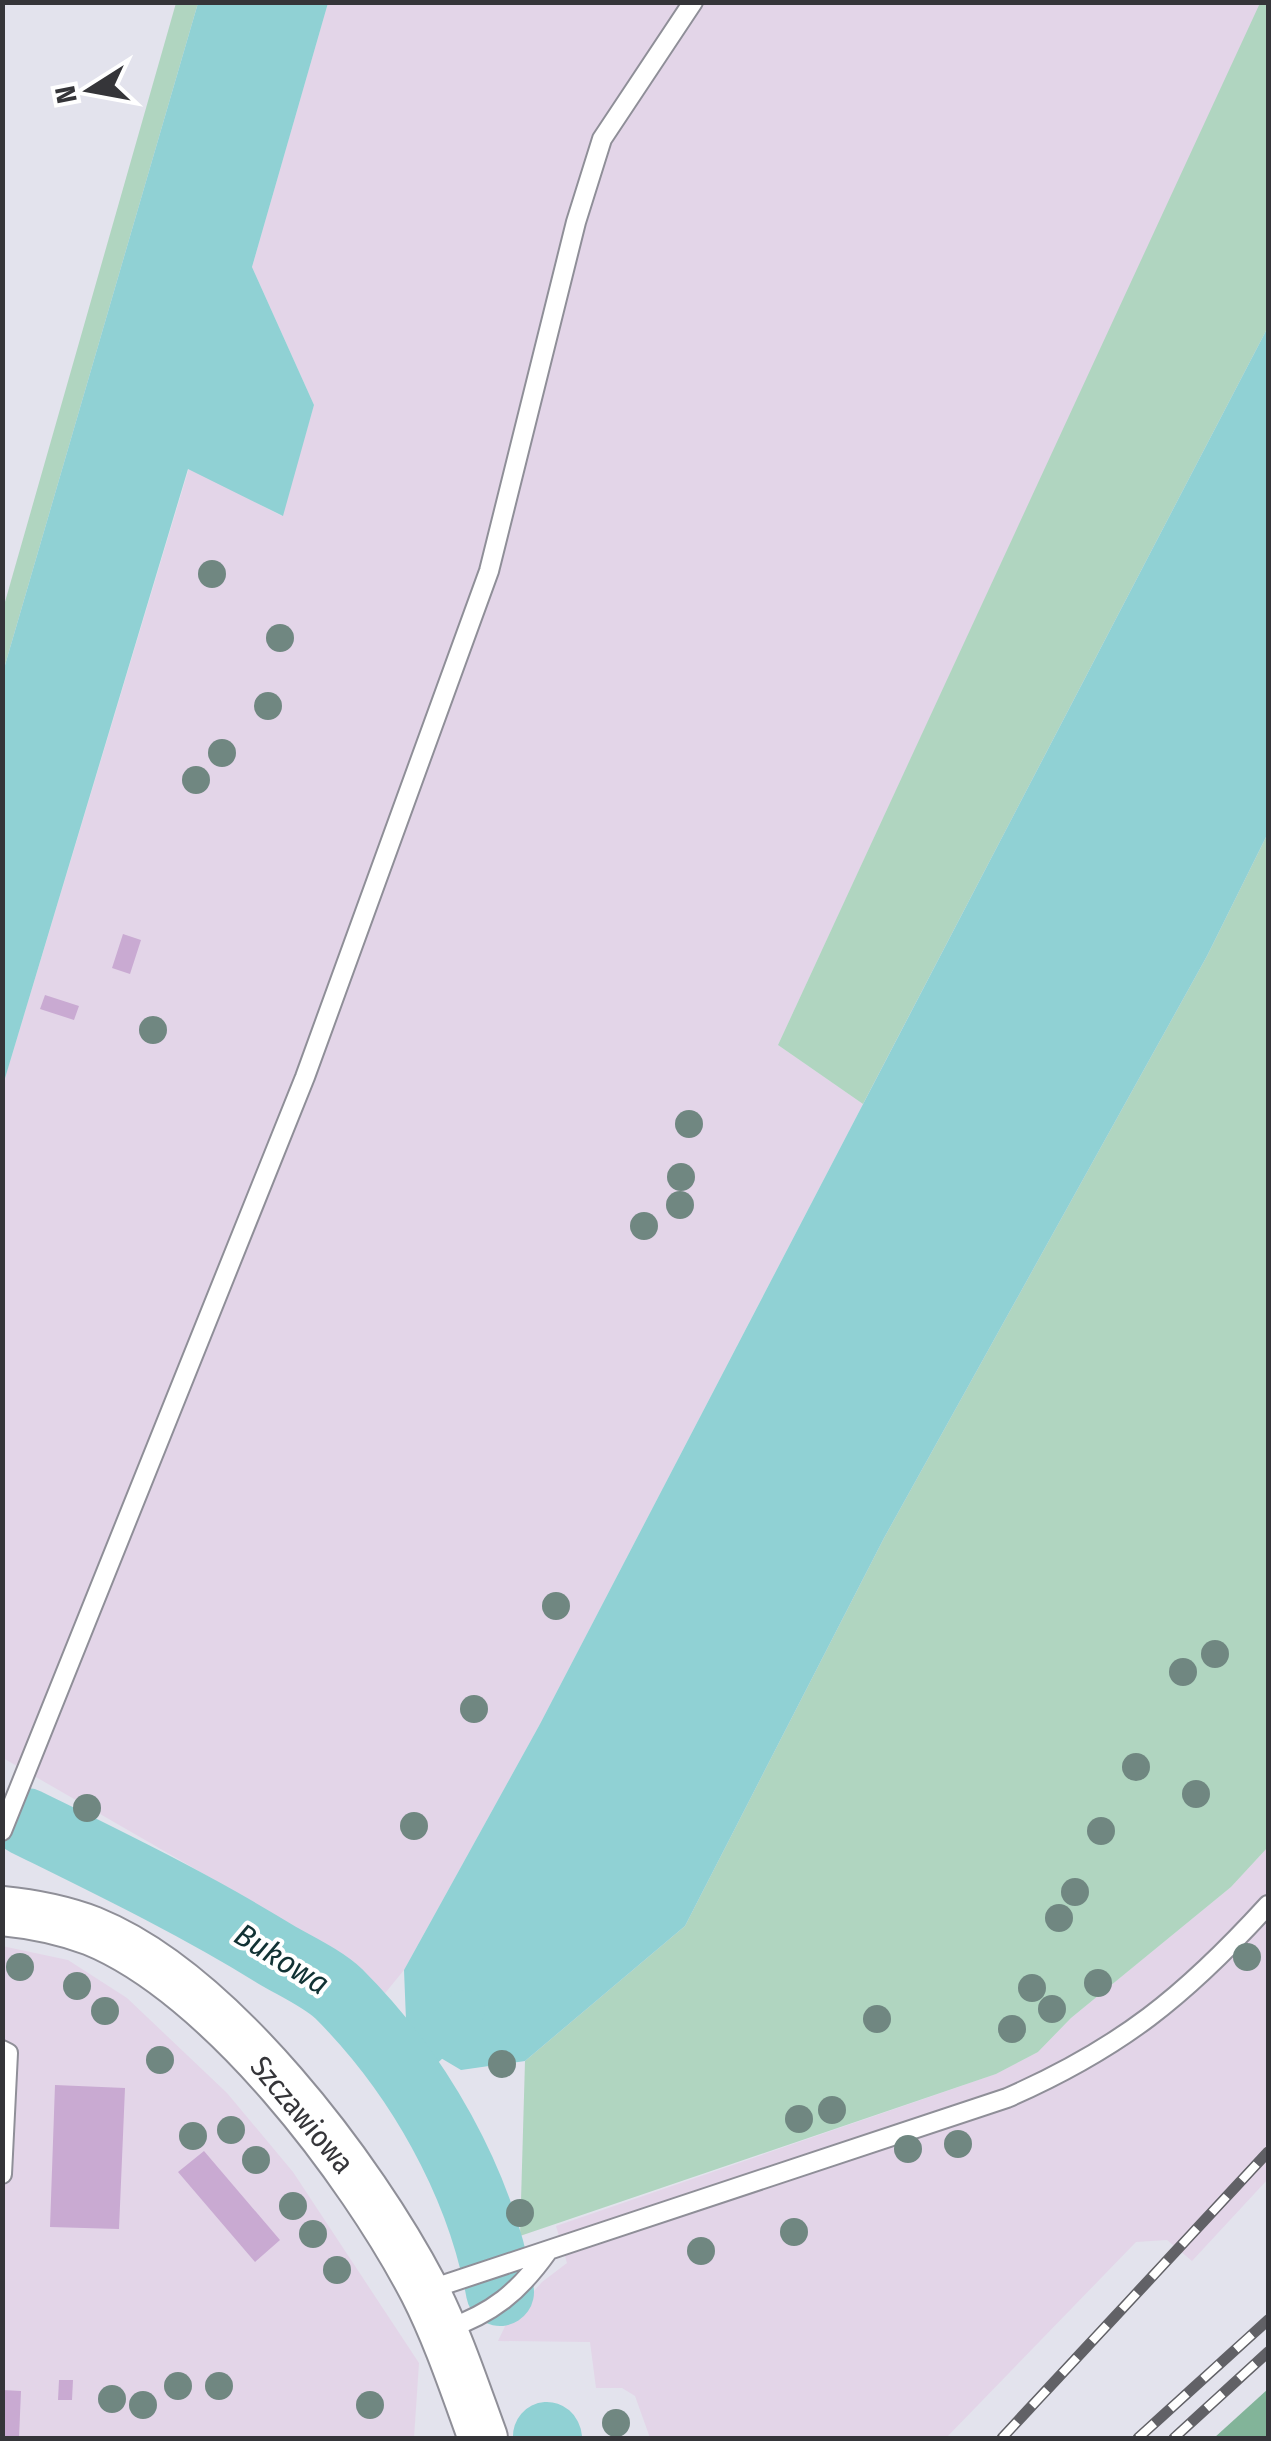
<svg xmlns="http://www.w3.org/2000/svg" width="1271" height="2441" font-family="'Fira Sans Condensed',sans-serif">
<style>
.industrial{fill:#e3d5e8}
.green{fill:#b0d5c0}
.forest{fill:#82b499}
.water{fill:#90d1d4}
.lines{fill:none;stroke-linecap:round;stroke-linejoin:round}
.canal{stroke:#90d1d4;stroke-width:40}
.river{stroke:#90d1d4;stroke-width:68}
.building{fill:#c9aad2}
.lane-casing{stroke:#8f8f98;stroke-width:22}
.secondary-casing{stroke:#8f8f98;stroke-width:52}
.lane{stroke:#fff;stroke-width:18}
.secondary{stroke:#fff;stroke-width:48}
.rail-casing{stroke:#616166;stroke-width:11}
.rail{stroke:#fff;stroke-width:8;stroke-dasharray:22;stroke-linecap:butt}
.tree{fill:#708781}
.labels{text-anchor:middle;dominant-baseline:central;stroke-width:8;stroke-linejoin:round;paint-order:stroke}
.street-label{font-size:30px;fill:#353539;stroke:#fff}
.water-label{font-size:32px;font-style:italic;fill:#113234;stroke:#fff}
</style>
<rect width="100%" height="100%" fill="#e3e3ed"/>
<!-- industrial -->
<path class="industrial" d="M 328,3 L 1261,3 L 778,1045 L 863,1104 L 540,1724 L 404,1970 L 377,2003 L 270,1912 L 3,1758 L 3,1085 L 189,468 L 282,516 L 314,405 L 252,267 Z
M 1268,1847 L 1268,2179 L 1192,2261 L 1167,2240 L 1136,2242 L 946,2438 L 650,2438 L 635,2396 L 622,2388 L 596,2388 L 590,2342 L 498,2341 L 508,2320 L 542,2282 L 567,2263 L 556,2226 L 996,2074 L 1038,2052 L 1071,2018 L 1231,1887 Z
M 2,1946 L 68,1960 L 127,1998 L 227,2093 L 293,2172 L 419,2363 L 414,2438 L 3,2438 Z"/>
<!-- green -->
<path class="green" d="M 176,3 L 198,3 L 3,672 L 3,609 Z
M 1260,3 L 1268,3 L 1268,327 L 863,1104 L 778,1045 Z
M 1268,833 L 1268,1847 L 1231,1887 L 1071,2018 L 1038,2052 L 996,2074 L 520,2236 L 525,2061 L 685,1926 L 884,1538 L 1207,956 Z"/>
<!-- forest -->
<path class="forest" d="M 1268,2389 L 1268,2438 L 1214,2438 Z"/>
<!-- water -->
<path class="water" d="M 198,3 L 328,3 L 252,267 L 314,405 L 283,516 L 188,469 L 3,1085 L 3,672 Z
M 1268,327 L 1268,833 L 1207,956 L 884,1538 L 685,1926 L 525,2061 L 461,2070 L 424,2048 L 406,2020 L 404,1970 L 540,1724 Z"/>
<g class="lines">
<!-- canal -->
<path class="canal" d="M 402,2069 L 465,2010"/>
<!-- river -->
<path class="river" d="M 26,1822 C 111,1864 194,1904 275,1954 C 295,1966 322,1978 339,1994 C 418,2073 480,2182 500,2292
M 547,2436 L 548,2438"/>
</g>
<!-- building -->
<path class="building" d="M 123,934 L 141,940 L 130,974 L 112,968 Z
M 45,995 L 79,1006 L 74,1020 L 40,1009 Z
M 55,2085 L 125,2088 L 119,2229 L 50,2227 Z
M 204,2151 L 280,2240 L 255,2262 L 178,2172 Z
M 59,2380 L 73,2380 L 72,2400 L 58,2400 Z
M 2,2390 L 21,2391 L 19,2438 L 2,2438 Z"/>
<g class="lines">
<defs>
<path id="lane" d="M 2,1831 L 305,1077 L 489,571 L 576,222 L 602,139 L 693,2
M 2,2050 L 8,2053 L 2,2174
M 425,2291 L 1007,2098 C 1121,2048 1185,1996 1268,1905
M 445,2330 C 493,2313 519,2292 548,2251"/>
<path id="secondary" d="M 2,1911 C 33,1914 63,1920 92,1931 C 220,1983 361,2169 424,2290 C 448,2337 465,2389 483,2438"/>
</defs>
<!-- lane casing -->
<use href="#lane" class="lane-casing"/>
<!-- secondary casing -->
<use href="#secondary" class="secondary-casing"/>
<!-- lane -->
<use href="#lane" class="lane"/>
<!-- secondary -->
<use href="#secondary" class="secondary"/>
<defs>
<path id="rail" d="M 1002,2438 L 1268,2152
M 1138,2438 L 1268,2320
M 1174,2438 L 1268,2352"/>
</defs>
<!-- rail casing -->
<use href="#rail" class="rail-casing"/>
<!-- rail -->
<use href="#rail" class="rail"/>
</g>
<!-- trees -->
<g class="tree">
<circle cx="212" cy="574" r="14"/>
<circle cx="280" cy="638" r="14"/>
<circle cx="268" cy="706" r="14"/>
<circle cx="222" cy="753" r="14"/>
<circle cx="196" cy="780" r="14"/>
<circle cx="153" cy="1030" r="14"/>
<circle cx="689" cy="1124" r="14"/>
<circle cx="681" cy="1177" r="14"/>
<circle cx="680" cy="1205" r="14"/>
<circle cx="644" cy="1226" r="14"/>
<circle cx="556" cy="1606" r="14"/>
<circle cx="1215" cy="1654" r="14"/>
<circle cx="1183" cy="1672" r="14"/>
<circle cx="474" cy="1709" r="14"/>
<circle cx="1136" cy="1767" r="14"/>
<circle cx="1196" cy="1794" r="14"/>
<circle cx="87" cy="1808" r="14"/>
<circle cx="414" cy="1826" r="14"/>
<circle cx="1101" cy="1831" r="14"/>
<circle cx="1075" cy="1892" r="14"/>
<circle cx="1059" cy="1918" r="14"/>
<circle cx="1247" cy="1957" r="14"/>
<circle cx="20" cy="1967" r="14"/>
<circle cx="1098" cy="1983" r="14"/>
<circle cx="77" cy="1986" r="14"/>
<circle cx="1032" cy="1988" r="14"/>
<circle cx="1052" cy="2009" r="14"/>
<circle cx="105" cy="2011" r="14"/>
<circle cx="877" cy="2019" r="14"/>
<circle cx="1012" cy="2029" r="14"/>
<circle cx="160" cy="2060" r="14"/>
<circle cx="502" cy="2064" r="14"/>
<circle cx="832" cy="2110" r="14"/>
<circle cx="799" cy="2119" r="14"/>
<circle cx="231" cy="2130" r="14"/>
<circle cx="193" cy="2136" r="14"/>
<circle cx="958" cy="2144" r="14"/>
<circle cx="908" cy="2149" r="14"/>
<circle cx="256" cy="2160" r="14"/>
<circle cx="293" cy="2206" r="14"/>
<circle cx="520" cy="2213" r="14"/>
<circle cx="794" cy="2232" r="14"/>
<circle cx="313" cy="2234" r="14"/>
<circle cx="701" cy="2251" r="14"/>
<circle cx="337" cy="2270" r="14"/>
<circle cx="178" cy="2386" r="14"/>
<circle cx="219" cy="2386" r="14"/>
<circle cx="112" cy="2399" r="14"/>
<circle cx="143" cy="2405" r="14"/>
<circle cx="370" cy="2405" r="14"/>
<circle cx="616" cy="2423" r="14"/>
</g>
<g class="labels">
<!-- street labels -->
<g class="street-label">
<text transform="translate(302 2115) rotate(50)">Szczawiowa</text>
</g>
<!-- water labels -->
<g class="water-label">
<text transform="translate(282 1959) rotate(32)">Bukowa</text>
</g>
</g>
<!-- border -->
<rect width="1271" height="2441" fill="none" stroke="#353539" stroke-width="10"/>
<!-- north arrow -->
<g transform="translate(90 90) rotate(259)" stroke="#ffffff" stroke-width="8" paint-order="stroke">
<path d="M0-8L18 38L0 25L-18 38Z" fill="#353539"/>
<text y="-15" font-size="28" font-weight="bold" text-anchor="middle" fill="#353539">N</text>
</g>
</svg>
